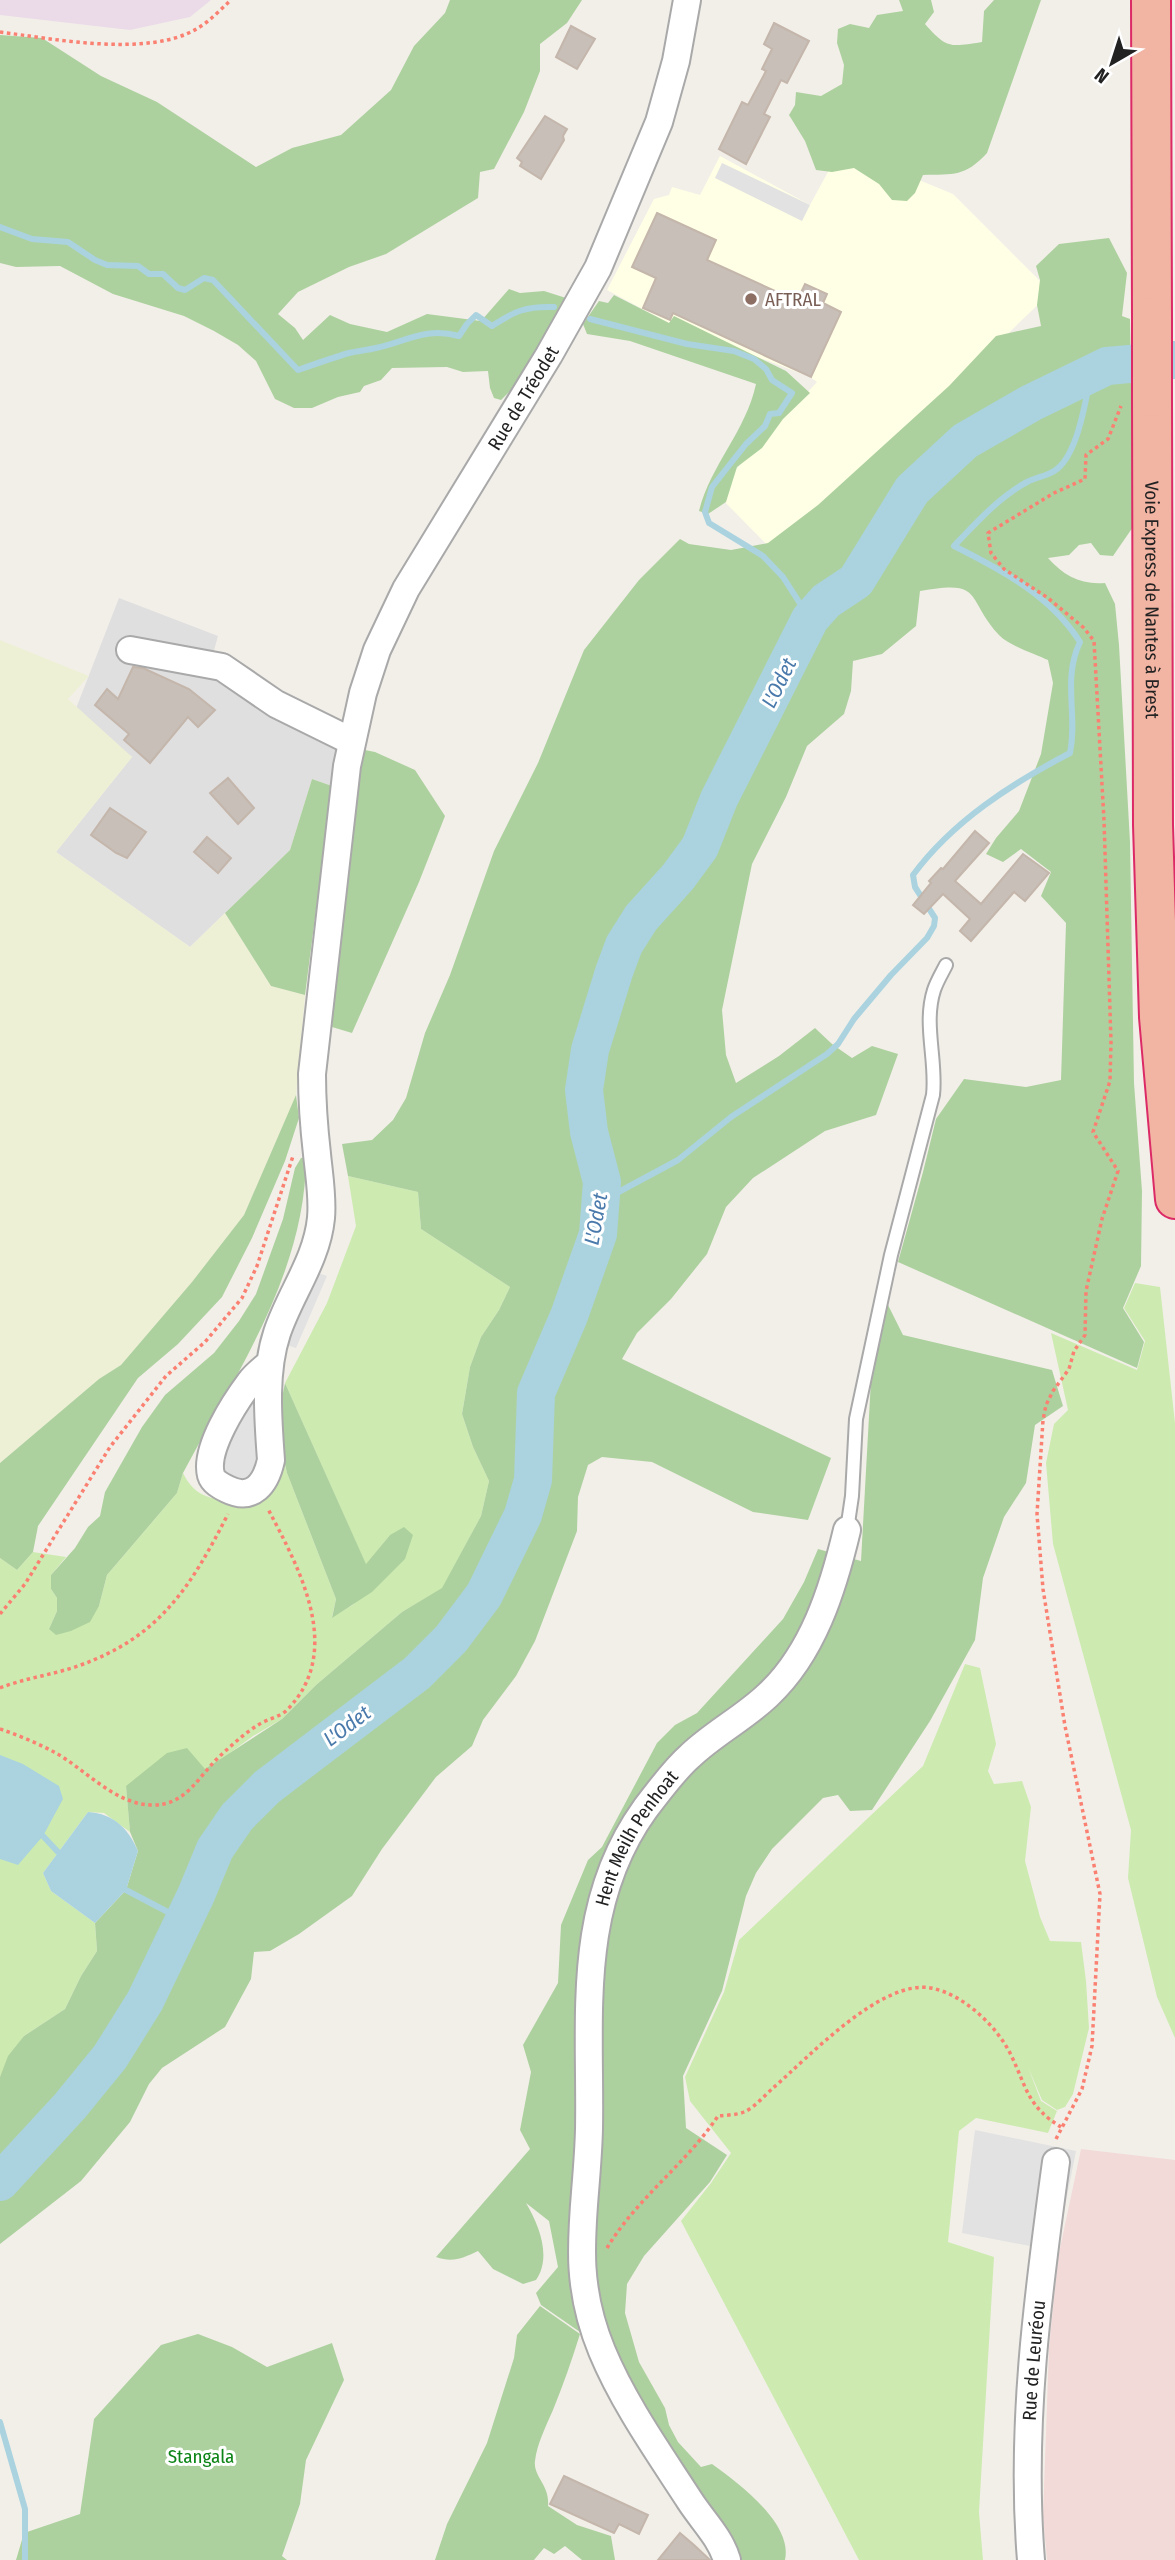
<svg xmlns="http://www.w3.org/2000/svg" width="1175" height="2560" font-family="'Fira Sans Condensed',sans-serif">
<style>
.residential{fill:#e0dfdf}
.commercial{fill:#f2dad9}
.industrial{fill:#ebdbe8}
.education{fill:#ffffe5}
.farmland{fill:#eef0d5}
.grass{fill:#cdebb0}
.forest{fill:#add19e}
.parking{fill:#e2e2e2}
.water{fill:#aad3df}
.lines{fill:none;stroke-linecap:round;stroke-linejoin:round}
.stream{stroke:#aad3df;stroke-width:6}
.river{stroke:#aad3df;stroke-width:38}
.building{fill:#c7bfb8;stroke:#c4b6ab;stroke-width:2}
.service-casing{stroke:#a9a9a9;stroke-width:16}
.minor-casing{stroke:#a9a9a9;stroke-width:30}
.trunk-casing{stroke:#dc2a67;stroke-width:42}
.path{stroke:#fa8072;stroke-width:3.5;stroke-dasharray:3.5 3.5;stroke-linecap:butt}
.service{stroke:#fff;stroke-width:12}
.minor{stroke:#fff;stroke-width:26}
.trunk{stroke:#f2b4a3;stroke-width:38}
.trunk-bridge-casing{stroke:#dc2a67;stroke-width:42;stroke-linecap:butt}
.trunk-bridge{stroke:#f2b4a3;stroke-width:38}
.education-dot{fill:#8d6e63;stroke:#fff;stroke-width:2.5}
.labels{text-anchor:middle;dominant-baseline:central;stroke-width:6;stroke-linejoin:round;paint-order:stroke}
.education-label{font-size:19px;fill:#785e54;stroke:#fff;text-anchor:start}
.street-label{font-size:19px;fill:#222;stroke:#fff}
.park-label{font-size:19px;fill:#0c8416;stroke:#fff}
.water-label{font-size:21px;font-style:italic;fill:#4a7aab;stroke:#fff}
</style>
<rect width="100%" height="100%" fill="#f2efe9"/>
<!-- residential -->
<path class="residential" d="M 119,598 L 218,636 L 210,665 L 351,741 L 344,790 L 312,779 L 290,850 L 190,947 L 56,852 L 132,757 L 75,711 Z"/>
<!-- commercial -->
<path class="commercial" d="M 1081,2149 L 1175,2160 L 1175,2560 L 1047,2560 L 1043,2516 L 1049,2348 L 1058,2258 Z"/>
<!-- industrial -->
<path class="industrial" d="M 0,0 L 211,0 L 190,17 L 130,30 L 0,15 Z"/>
<!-- education -->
<path class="education" d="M 841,148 L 953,194 L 1051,292 L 778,556 L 715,492 L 817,382 L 810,377 L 669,323 L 607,290 L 654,199 L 669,195 L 672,187 L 700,195 L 720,156 L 810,205 Z"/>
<!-- farmland -->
<path class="farmland" d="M 0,640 L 89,676 L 68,699 L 132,757 L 56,852 L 190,947 L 225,913 L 271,986 L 305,995 L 296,1095 L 244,1215 L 192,1282 L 121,1365 L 99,1379 L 0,1463 Z"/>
<!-- grass -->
<path class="grass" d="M 348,1176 L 418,1192 L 421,1229 L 510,1287 L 499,1310 L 481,1337 L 470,1367 L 462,1414 L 473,1447 L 489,1481 L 481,1516 L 442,1589 L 402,1612 L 316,1685 L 282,1719 L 253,1736 L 219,1761 L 205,1770 L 126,1786 L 130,1832 L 104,1813 L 88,1812 L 43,1873 L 51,1891 L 95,1923 L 97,1951 L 81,1976 L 65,2009 L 24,2036 L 0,2077 L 0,1558 L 17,1570 L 33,1552 L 66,1557 L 51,1575 L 51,1589 L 57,1598 L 57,1611 L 49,1629 L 99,1606 L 107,1575 L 177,1493 L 183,1473 C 195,1497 209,1498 234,1502 L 282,1454 L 287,1473 L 336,1599 L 332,1617 L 354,1604 L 390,1535 L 366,1565 L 285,1383 L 327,1303 L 356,1226 Z
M 1135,1283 L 1160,1287 L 1175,1423 L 1175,2038 L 1157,1997 L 1128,1878 L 1131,1830 L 1053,1544 L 1046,1463 L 1054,1424 L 1068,1410 L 1051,1333 L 1137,1370 L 1145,1341 L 1124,1308 Z
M 965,1664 L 980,1668 L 996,1744 L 988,1771 L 994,1784 L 1022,1781 L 1031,1807 L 1025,1861 L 1040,1917 L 1050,1941 L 1081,1942 L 1086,1981 L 1089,2028 L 1073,2094 L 1065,2107 L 1057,2110 L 1042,2100 L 1028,2067 L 1041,2101 L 1057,2111 L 1048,2133 L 976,2118 L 959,2131 L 948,2242 L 994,2257 L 979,2512 L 983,2560 L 859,2560 L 681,2221 L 711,2183 L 731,2153 L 690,2101 L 685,2077 L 724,1992 L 739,1940 L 923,1766 Z"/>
<!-- forest -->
<path class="forest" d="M 450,0 L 582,0 L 567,23 L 540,44 L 540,71 L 524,112 L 494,169 L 480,172 L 478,198 L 386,254 L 349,267 L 298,292 L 278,314 L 295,328 L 303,340 L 330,315 L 350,324 L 387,332 L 427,314 L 481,321 L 509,289 L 520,293 L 544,291 L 566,298 L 517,384 L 501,400 L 494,398 L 490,388 L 488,371 L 463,372 L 447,367 L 392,368 L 381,380 L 364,386 L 360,392 L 338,397 L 312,408 L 294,408 L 275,399 L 256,361 L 238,345 L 214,331 L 184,316 L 113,294 L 60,266 L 16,267 L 0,263 L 0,35 L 42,38 L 101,76 L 157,102 L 256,167 L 292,148 L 341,135 L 391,90 L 414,46 L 445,13 Z
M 899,0 L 931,0 L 934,12 L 925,24 C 947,49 950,47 982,42 L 984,11 L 994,0 L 1041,0 L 987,153 C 965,177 954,174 923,175 L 915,193 L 907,201 L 892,200 L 879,184 L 854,168 L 832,172 L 816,170 L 805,141 L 789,115 L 795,105 L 796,92 L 821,96 L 842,84 L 844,65 L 837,43 L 838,29 L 850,24 L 869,28 L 877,15 L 903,11 Z
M 1109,238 L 1127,273 L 1122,316 L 1130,319 L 1132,422 L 1136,490 L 1133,527 L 1113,556 L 1100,555 L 1091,543 L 1079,545 L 1069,555 L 1048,558 C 1064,576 1081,585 1105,583 L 1115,604 L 1119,645 L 1130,842 L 1134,1083 L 1142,1191 L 1141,1266 L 1123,1308 L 1144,1342 L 1137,1368 L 898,1262 L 923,1172 L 936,1119 L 964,1079 L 1026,1087 L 1061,1080 L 1066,923 L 1041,896 L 1051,872 L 1021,849 L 1003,862 L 986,854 L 996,838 L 1019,811 L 1041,754 L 1053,683 L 1048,660 C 1035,654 1008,645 999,635 C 965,598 985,579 920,591 L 916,626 L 882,654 L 853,661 L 851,691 L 844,714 L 807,746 L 786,797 L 752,864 L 722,1010 L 726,1055 L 736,1083 L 779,1056 L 815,1028 L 832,1044 L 852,1058 L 872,1046 L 898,1054 L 876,1115 L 825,1131 L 753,1178 L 726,1207 L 707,1254 L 671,1299 L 637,1333 L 622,1359 L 831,1458 L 808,1520 L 753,1512 L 652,1462 L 602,1457 L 588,1465 L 578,1497 L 577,1531 L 535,1641 L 516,1676 L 483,1720 L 472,1746 L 436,1777 L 382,1849 L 352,1896 L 299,1934 L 270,1951 L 254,1952 L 251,1979 L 225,2027 L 162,2068 L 149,2084 L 130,2122 L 81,2181 L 0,2244 L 0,2077 L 8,2056 L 24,2036 L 65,2009 L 81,1976 L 97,1951 L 95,1923 L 126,1890 L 138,1851 L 130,1832 L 126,1786 L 167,1753 L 187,1748 L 205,1769 L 282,1719 L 316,1685 L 402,1612 L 442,1588 L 481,1516 L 489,1481 L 473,1447 L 462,1414 L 470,1367 L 481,1337 L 499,1310 L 510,1287 L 421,1229 L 418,1192 L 348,1176 L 342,1144 L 372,1140 L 393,1120 L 406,1098 L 425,1033 L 450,975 L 494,851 L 538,763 L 584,650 L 639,580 L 680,539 L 689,544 L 731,550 L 768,543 L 818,505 L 949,386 L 996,336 L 1041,326 L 1037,305 L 1040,280 L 1036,266 L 1059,244 Z
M 614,295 L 669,323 L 674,316 L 786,371 L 810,393 L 783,419 L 762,448 L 737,467 L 726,502 L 708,514 L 699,511 C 710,466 746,431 756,384 L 630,341 L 587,334 L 583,324 L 599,301 L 608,303 Z
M 365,750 L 375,752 L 415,770 L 445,816 L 419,882 L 352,1033 L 332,1027 L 340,919 L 354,787 Z
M 312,779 L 332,786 L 305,995 L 271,986 L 225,913 L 290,850 Z
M 296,1095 L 299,1118 L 285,1161 L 252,1238 L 222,1297 L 178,1344 L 138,1378 L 38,1526 L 33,1552 L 17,1570 L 0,1558 L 0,1463 L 99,1379 L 121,1365 L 192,1282 L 244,1215 Z
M 306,1157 C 306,1272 236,1374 183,1473 L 177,1493 L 107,1575 L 99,1606 L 90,1622 L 71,1631 L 56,1635 L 49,1629 L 57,1611 L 57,1598 L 51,1589 L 51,1575 L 75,1548 L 88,1527 L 100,1516 L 105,1492 L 142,1427 L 165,1395 L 214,1353 L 239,1321 L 256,1294 L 283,1219 L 295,1168 L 301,1158 Z
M 887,1303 L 903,1335 L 1052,1370 L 1063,1406 L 1035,1425 L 1026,1483 L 1004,1517 L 983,1578 L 975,1640 L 930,1721 L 872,1810 L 850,1811 L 838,1795 L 823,1798 L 772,1849 L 756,1873 L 746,1896 L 722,1991 L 683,2076 L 686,2128 L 727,2155 L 710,2182 L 644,2256 L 627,2284 L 625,2313 L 639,2362 L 665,2408 L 669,2425 L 678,2442 L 701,2467 L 712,2464 C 738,2483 793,2523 785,2560 L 739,2560 L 667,2449 L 593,2318 L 580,2332 L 541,2305 L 536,2293 L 558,2267 L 549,2221 L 526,2203 C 539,2225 552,2257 536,2280 L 523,2284 L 493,2269 L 478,2251 C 463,2258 453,2263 436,2257 L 530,2149 L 520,2130 L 531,2072 L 523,2045 L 558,1983 L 561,1925 L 588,1860 L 602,1847 L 657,1743 L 675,1725 L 697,1713 L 783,1619 L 804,1582 L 818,1549 L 861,1561 L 871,1380 Z
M 285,1383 L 366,1564 L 390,1535 L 404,1527 L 413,1535 L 405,1559 L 372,1592 L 332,1618 L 336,1599 L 287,1473 C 279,1444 278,1413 285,1383 Z
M 540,2306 L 580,2334 C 572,2360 563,2385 553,2410 C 546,2426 537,2444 535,2461 C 533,2477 550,2485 548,2506 L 577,2525 L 611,2536 L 615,2560 L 582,2560 L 565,2546 L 554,2554 L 544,2548 L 534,2560 L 435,2560 L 447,2524 L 487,2443 L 514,2358 L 517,2335 Z
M 198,2334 L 232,2347 L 267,2367 L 332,2343 L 344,2380 L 306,2460 L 300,2504 L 282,2556 L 287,2560 L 16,2560 L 24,2533 L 80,2514 L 94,2419 L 161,2345 Z"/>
<!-- parking -->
<path class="parking" d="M 722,163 L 810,205 L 802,221 L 715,178 Z
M 306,1269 L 327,1276 L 296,1348 L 275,1341 Z
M 266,1373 L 264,1462 L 247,1485 L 217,1470 L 253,1385 Z
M 975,2130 L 1076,2151 L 1056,2251 L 962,2233 Z"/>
<!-- water -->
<path class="water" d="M 0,1755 L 23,1764 L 59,1786 L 63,1799 L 43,1836 L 18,1865 L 0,1859 Z
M 88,1812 C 114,1814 128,1828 138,1851 L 126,1890 L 95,1923 L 51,1891 L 43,1873 Z"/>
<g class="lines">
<!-- stream -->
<path class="stream" d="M 0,227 L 32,239 L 68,242 L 95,260 L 107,265 L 138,266 L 149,274 L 163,274 L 178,288 L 185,290 L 204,278 L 213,280 L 298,370 C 315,364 332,358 349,353 C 358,351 367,350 376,348 C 407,341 426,327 459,336 L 467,324 L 476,315 L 492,326 C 515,311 526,306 554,307
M 590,319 L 687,344 L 734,351 L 754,359 L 766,369 L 772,380 L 792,393 L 779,413 L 770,414 L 765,426 L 746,444 L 712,487 L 705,512 L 709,523 L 763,556 L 783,577 L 810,619
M 600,1202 L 678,1160 L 731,1117 L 827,1054 L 838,1044 L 854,1019 L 891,975 L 927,938 L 934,926 L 935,918 L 915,887 L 913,875 C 953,821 1011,784 1070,753 C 1078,715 1062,680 1080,642 C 1051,596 1002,570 954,546 C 975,524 999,497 1027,482 C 1036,477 1049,476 1057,469 C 1078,453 1086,399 1091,374
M 43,1836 L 58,1852
M 126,1890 L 183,1920
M 0,2422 L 25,2509 L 25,2560"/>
<!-- river -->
<path class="river" d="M 0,2182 L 70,2106 L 110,2057 L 145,2001 L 196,1895 L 215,1849 L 237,1817 L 267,1787 L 417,1673 L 451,1639 L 484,1595 L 523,1515 L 533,1480 L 536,1393 L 569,1316 L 598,1234 L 602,1182 L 589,1132 L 584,1090 L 590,1050 L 614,972 L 624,945 L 641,918 L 678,877 L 700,847 L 719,799 L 810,619 L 826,601 L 856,581 L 912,490 L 965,441 L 1031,403 L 1107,366 L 1175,360"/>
</g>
<!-- building -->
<path class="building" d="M 774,23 L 809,41 L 787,83 L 781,80 L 764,114 L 770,117 L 746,164 L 719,149 L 742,102 L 748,105 L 766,71 L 762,69 L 772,49 L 764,44 Z
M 571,26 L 595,39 L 577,69 L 556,57 Z
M 545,116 L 567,129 L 563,136 L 564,140 L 541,179 L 520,166 L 522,162 L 517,158 Z
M 657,213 L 716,240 L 707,260 L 797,301 L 805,284 L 827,294 L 823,303 L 841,312 L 811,377 L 673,313 L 670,320 L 643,308 L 656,278 L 632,267 Z
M 133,667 L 143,668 L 189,689 L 215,710 L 198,727 L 188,717 L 150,763 L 124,740 L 129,734 L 95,705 L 107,689 L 118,699 Z
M 228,778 L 254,808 L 238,824 L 210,793 Z
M 110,808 L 146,832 L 127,858 L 116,853 L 91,835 Z
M 975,831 L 989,843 L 955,881 L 981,904 L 1023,854 L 1049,873 L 1025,901 L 1014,892 L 971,941 L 960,931 L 970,919 L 943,894 L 924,914 L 913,905 L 931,883 L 929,881 L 941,868 L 943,869 Z
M 207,837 L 231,858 L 218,873 L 194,852 Z
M 564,2476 L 648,2515 L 639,2534 L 619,2524 L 614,2533 L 550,2504 Z
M 680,2533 L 694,2545 L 710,2560 L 658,2560 Z"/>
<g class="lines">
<defs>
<path id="service" d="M 847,1530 L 852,1496 L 856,1419 L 891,1255 L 933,1095 C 937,1061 923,1024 934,990 C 937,981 942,973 946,965"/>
<g id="minor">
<path d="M 130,650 L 222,667 L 276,704 L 351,741"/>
<path id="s1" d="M 270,1363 C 263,1369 255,1375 250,1382 C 235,1402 204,1449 211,1475 C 213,1482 221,1486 227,1489 C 253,1502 266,1483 271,1460 C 268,1419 264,1372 277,1333 C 290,1294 317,1260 321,1218 C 323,1197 319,1175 317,1154 C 314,1128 312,1101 312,1074 L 347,766 L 363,693 L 377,650 L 406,589 L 549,355 L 598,268 L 659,122 L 676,61 L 687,0"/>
<path id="s2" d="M 727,2560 C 720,2537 703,2521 690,2501 C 659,2453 624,2404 602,2351 C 568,2269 587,2212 589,2129 C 591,2017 575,1906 645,1809 C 659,1791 673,1771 690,1756 C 714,1733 744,1718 768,1695 C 813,1653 833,1589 847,1530"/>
<path id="s3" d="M 1031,2560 C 1020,2427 1038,2294 1056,2162"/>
</g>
<g id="trunk">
<path d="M 1151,0 L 1152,316"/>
<path id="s4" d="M 1152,397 L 1153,825 L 1159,1017 L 1175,1199"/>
</g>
</defs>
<!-- service casing -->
<use href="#service" class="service-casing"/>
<!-- minor casing -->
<use href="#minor" class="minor-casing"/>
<!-- trunk casing -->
<use href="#trunk" class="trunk-casing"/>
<!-- path -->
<path class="path" d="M 0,32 C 54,39 150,58 198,28 C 210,21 221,9 231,0
M 0,1614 L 25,1584 L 110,1447 L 166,1376 L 205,1342 L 242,1298 L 257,1266 L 293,1156
M 0,1688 C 25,1678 52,1675 78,1666 C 160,1637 190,1588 228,1514
M 0,1729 C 18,1735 37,1743 54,1752 C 84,1768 114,1804 151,1805 C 187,1806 198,1776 221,1755 C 233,1744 245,1733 258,1725 C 267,1719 280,1717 287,1710 C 345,1651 299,1568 268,1509
M 1056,2139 L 1082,2089 L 1092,2046 L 1100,1894 L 1065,1726 L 1043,1589 L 1037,1514 L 1043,1420 L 1046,1405 L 1053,1391 L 1069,1369 L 1074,1351 L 1085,1335 L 1086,1291 L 1102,1219 L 1118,1171 L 1093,1132 L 1110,1081 L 1111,1042 L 1104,820 L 1094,641 L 1084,628 L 1048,598 L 1004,569 L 991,553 L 988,533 L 1054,493 L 1085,479 L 1086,455 L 1108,439 L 1121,406
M 607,2248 C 637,2198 686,2164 718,2116 C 726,2115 737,2115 744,2112 C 754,2108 765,2095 773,2088 C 809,2057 881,1979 931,1988 C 963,1994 997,2026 1011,2055 C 1027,2088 1027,2106 1061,2127"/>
<!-- service -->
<use href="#service" class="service"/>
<!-- minor -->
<use href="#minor" class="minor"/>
<!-- trunk -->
<use href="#trunk" class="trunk"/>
<defs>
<path id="trunk-bridge" d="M 1152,397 L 1152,316"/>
</defs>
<!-- trunk-bridge casing -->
<use href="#trunk-bridge" class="trunk-bridge-casing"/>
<!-- trunk-bridge -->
<use href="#trunk-bridge" class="trunk-bridge"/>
</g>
<!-- markers -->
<circle class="education-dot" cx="751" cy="299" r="7"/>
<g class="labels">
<!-- education labels -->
<g class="education-label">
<text x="765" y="299">AFTRAL</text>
</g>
<!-- street labels -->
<g class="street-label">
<text stroke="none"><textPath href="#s1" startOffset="1334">Rue de Tréodet</textPath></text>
<text stroke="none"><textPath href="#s4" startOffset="203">Voie Express de Nantes à Brest</textPath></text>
<text stroke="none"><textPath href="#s2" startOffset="770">Hent Meilh Penhoat</textPath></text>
<text stroke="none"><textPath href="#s3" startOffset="200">Rue de Leuréou</textPath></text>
</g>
<!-- park labels -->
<g class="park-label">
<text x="201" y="2456">Stangala</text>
</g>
<!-- water labels -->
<g class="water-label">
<text transform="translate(779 683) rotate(-64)">L'Odet</text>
<text transform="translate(596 1219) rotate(-80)">L'Odet</text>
<text transform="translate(347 1726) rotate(-37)">L'Odet</text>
</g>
</g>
<!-- north arrow -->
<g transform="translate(1112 63) rotate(219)" stroke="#ffffff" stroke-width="5" paint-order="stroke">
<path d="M0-5L12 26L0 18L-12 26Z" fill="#222222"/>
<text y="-10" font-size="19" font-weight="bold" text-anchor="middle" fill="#222222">N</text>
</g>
</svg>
